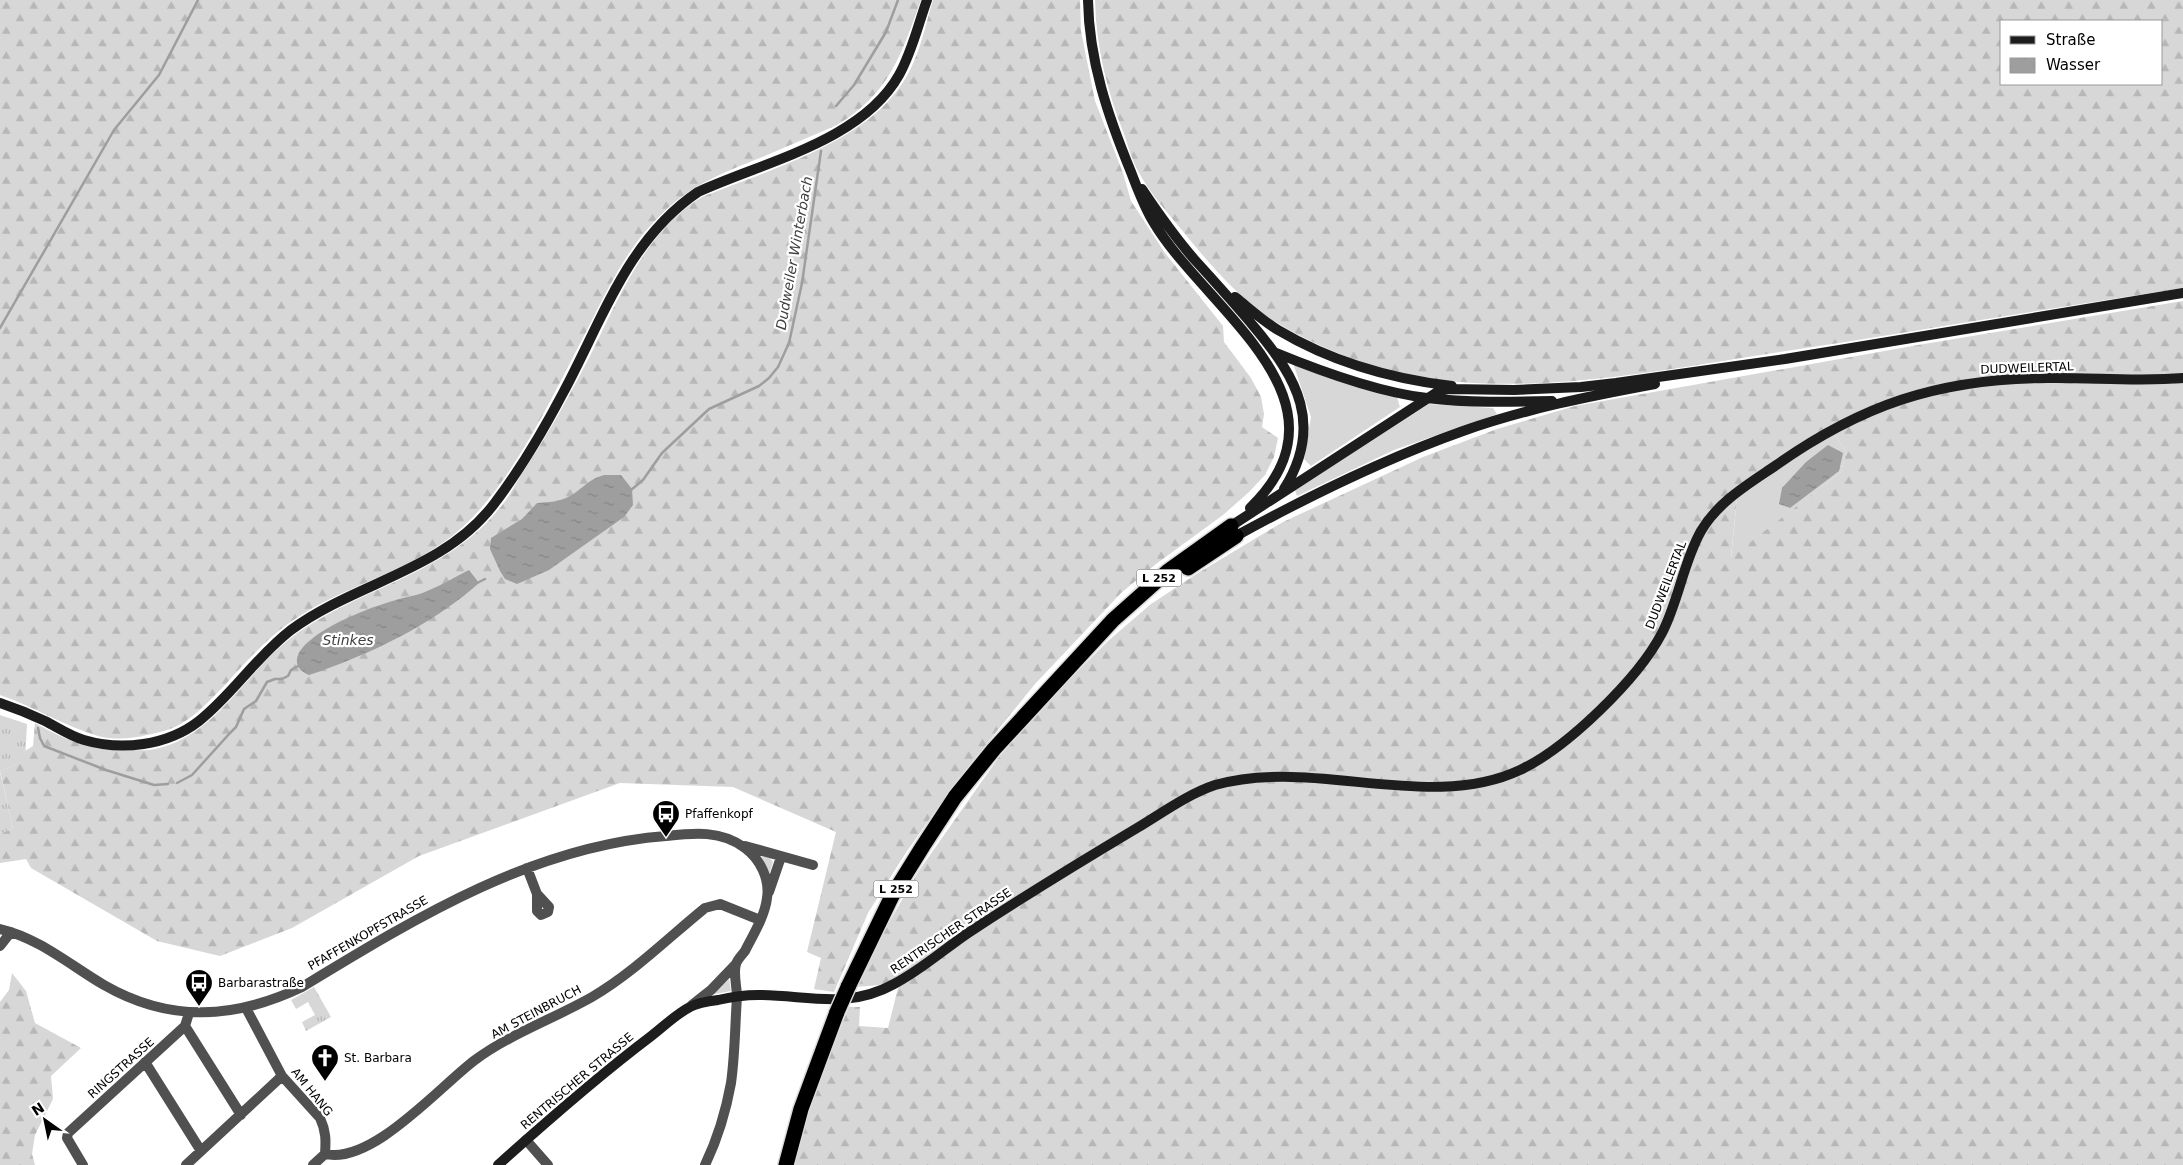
<svg xmlns="http://www.w3.org/2000/svg" width="2183" height="1165" font-family="'DejaVu Sans',sans-serif">
<style>
.grass{fill:#d7d7d7}
.forest{fill:url(#forest-firs);fill-rule:evenodd}
.park{fill:url(#park-tufts)}
.water{fill:url(#water-ripples)}
.lines{fill:none;stroke-linecap:round;stroke-linejoin:round}
.stream{stroke:#9e9e9e;stroke-width:2.5}
.highway-casing{stroke:#dbdbdb;stroke-width:18}
.street{stroke:#505050;stroke-width:10}
.secondary{stroke:#1d1d1d;stroke-width:10}
.highway{stroke:#000;stroke-width:15}
.highway-bridge-casing{stroke:#dbdbdb;stroke-width:18;stroke-linecap:butt}
.highway-bridge{stroke:#000;stroke-width:15}
.labels{text-anchor:middle;dominant-baseline:central;stroke-width:4.5;stroke-linejoin:round;paint-order:stroke}
.shield{fill:#fff;stroke:#4c4c4c;stroke-width:1}
.shield-label{font-size:11px;font-weight:bold;fill:#000}
.street-label{font-size:12px;fill:#000;stroke:#fff}
.poi-label{font-size:12px;fill:#000;stroke:#fff;text-anchor:start}
.water-label{font-size:14px;font-style:italic;fill:#3f3f3f;stroke:#fff}
</style>
<defs>
<pattern id="forest-firs" width="22" height="20" patternUnits="userSpaceOnUse" patternTransform="scale(1.25)"><rect width="22" height="20" fill="#d7d7d7"/><path d="M5 1l3.5 6h-7zM16 11l3.5 6h-7z" fill="#b7b7b7"/></pattern>
<pattern id="park-tufts" width="24" height="20" patternUnits="userSpaceOnUse" patternTransform="scale(1.25)"><rect width="24" height="20" fill="#d7d7d7"/><path d="M3 7l-1-3M5 7V3M7 7l1-3M15 17l-1-3M17 17v-4M19 17l1-3" fill="none" stroke="#b7b7b7"/></pattern>
<pattern id="water-ripples" width="26" height="14" patternUnits="userSpaceOnUse" patternTransform="scale(1.25)"><rect width="26" height="14" fill="#9e9e9e"/><path d="M2 4q2-2 4 0t4 0M15 11q2-2 4 0t4 0" fill="none" stroke="#868686"/></pattern>
</defs>
<rect width="100%" height="100%" fill="#fff"/>
<!-- grass -->
<path class="grass" d="M 1293,363 L 1397,397 L 1400,407 L 1311,466 L 1304,459 L 1311,417 Z
M 1429,404 L 1493,408 L 1497,414 L 1394,450 L 1297,496 L 1295,490 Z
M 1833,432 L 1846,452 L 1841,472 L 1731,558 L 1737,498 Z
M 761,855 L 770,858 L 773,862 L 769,875 Z
M 729,979 L 731,991 L 715,994 L 715,992 Z"/>
<!-- forest -->
<path class="forest" d="M 0,0 L 921,0 C 901,55 890,93 837,125 C 812,136 786,147 760,158 C 725,172 691,185 664,212 C 629,244 609,286 588,328 C 556,389 520,468 472,518 C 423,570 347,582 289,623 C 265,640 245,663 225,685 C 211,699 197,715 179,725 C 169,730 158,733 147,735 C 131,739 114,740 98,736 C 64,726 33,706 0,695 Z
M 933,0 L 1080,0 L 1081,31 L 1095,101 L 1123,173 L 1131,201 L 1165,253 L 1223,326 L 1224,342 L 1251,378 L 1261,397 L 1264,414 L 1262,427 L 1278,438 L 1274,457 L 1265,475 L 1249,492 L 1223,515 L 1156,564 L 1121,593 L 1035,684 L 955,783 L 905,854 L 868,913 L 834,992 L 814,989 L 821,958 L 807,952 L 836,832 L 733,787 L 620,783 L 419,856 L 292,928 L 220,956 L 157,941 L 31,868 L 26,859 L 0,863 L 0,834 L 13,828 L 0,771 L 24,762 L 25,751 L 33,746 L 35,723 C 68,742 93,751 131,750 C 139,750 147,751 155,749 C 210,738 240,683 279,648 C 344,590 441,580 498,510 C 507,500 514,487 521,475 C 548,435 571,393 593,350 C 620,295 647,230 702,197 C 764,172 860,144 899,88 C 918,63 924,30 933,0 Z
M 1095,0 L 2183,0 L 2183,288 C 2044,309 1906,333 1767,354 C 1644,373 1499,403 1376,367 C 1341,356 1305,340 1274,321 C 1240,300 1206,260 1181,229 C 1166,211 1149,192 1138,171 C 1132,160 1128,146 1124,134 C 1107,91 1096,47 1095,0 ZM 2002,21 L 2162,21 L 2162,84 L 2002,84 Z
M 2183,301 L 2183,1165 L 795,1165 C 806,1110 828,1058 849,1007 L 860,1007 L 859,1026 L 888,1028 L 901,976 L 879,985 L 856,987 L 884,931 L 918,872 L 999,757 L 1061,688 L 1108,641 L 1151,604 L 1198,573 L 1283,522 L 1423,457 L 1497,429 L 1575,406 L 1918,345 ZM 1833,432 L 1846,452 L 1841,472 L 1731,557 L 1737,498 Z
M 12,973 L 26,991 L 35,1023 L 81,1048 L 51,1076 L 53,1099 L 35,1135 L 32,1154 L 35,1165 L 0,1165 L 0,1002 L 9,990 Z"/>
<!-- park -->
<path class="park" d="M 0,715 L 27,724 L 25,762 L 0,771 Z
M 0,772 L 13,828 L 0,834 Z
M 314,987 L 331,1017 L 306,1031 L 302,1022 L 315,1015 L 308,1002 L 296,1009 L 291,1000 Z"/>
<!-- water -->
<path class="water" d="M 1828,445 L 1843,453 L 1839,471 L 1790,508 L 1779,504 L 1782,488 L 1806,462 Z
M 604,475 L 621,475 L 632,489 L 633,505 L 624,517 L 549,570 L 517,584 L 505,579 L 500,571 L 490,549 L 491,538 L 522,519 L 537,503 C 549,502 559,502 570,496 C 584,488 587,480 604,475 Z
M 469,570 L 479,583 C 432,625 369,655 309,675 C 301,672 294,665 298,655 C 310,629 375,605 403,598 C 410,596 418,595 425,592 C 440,586 455,577 469,570 Z"/>
<g class="lines">
<!-- stream -->
<path class="stream" d="M 836,106 L 854,85 L 886,32 L 898,0
M 0,328 L 114,130 L 159,75 L 198,0
M 631,490 L 643,480 L 662,453 L 709,409 L 759,386 L 769,378 L 778,367 L 789,343 L 802,283 L 821,151
M 477,583 L 485,579
M 38,728 L 40,738 L 44,746 L 106,770 L 154,785 L 168,784
M 177,783 L 192,775 L 230,733 L 236,727 L 244,709 L 256,701 L 267,682 L 275,679 L 282,679 L 288,676 L 291,670 L 300,665"/>
<defs>
<path id="highway" d="M 1188,568 L 1236,536
M 848,987 L 892,896 L 923,846 L 955,797 L 994,749 L 1113,620 L 1168,571 L 1231,526
M 786,1165 L 801,1109 L 837,1012"/>
</defs>
<!-- highway casing -->
<use href="#highway" class="highway-casing"/>
<!-- street -->
<path class="street" d="M 745,846 L 813,865
M 527,868 L 537,894 L 537,911 L 541,915 L 548,912 L 549,907 L 537,894
M 769,892 L 781,857
M 0,929 C 39,938 70,965 104,985 C 170,1023 235,1019 302,987 C 414,919 532,846 666,836 C 694,833 721,830 745,848 C 760,859 770,879 767,898 C 765,916 753,935 745,951 C 742,955 737,960 736,964 C 733,973 737,987 737,997 C 735,1025 735,1055 731,1083 C 726,1111 717,1140 705,1165
M 0,946 L 11,932
M 692,1005 L 711,990 L 735,965
M 246,1008 L 282,1076 L 320,1118 C 326,1131 326,1140 325,1154 L 313,1165
M 185,1026 L 241,1115
M 145,1062 L 201,1151
M 526,1140 L 548,1165
M 325,1154 C 372,1165 440,1086 475,1060 C 510,1034 553,1019 592,997 C 633,973 668,938 705,908 L 720,904 L 760,920
M 83,1165 L 67,1138 L 68,1133 L 185,1026 L 189,1013
M 186,1165 L 282,1076"/>
<!-- secondary -->
<path class="secondary" d="M 1088,0 C 1089,61 1108,116 1131,172 C 1138,190 1144,207 1154,223 C 1206,310 1361,400 1250,508
M 1142,189 C 1158,213 1175,237 1194,259 C 1215,282 1235,304 1255,328 C 1297,378 1324,425 1284,489
M 1235,297 C 1249,308 1263,321 1278,330 C 1330,361 1392,379 1452,386
M 1274,352 C 1320,371 1376,392 1427,398 C 1468,403 1510,402 1552,401
M 1231,526 L 1439,391 L 1449,389 L 1514,390 L 1581,387 L 1616,383 L 1785,359 L 2183,293
M 1236,536 C 1309,496 1384,459 1463,431 C 1525,409 1590,396 1655,384
M 0,703 C 15,708 30,714 45,721 C 57,727 70,736 84,740 C 121,751 167,746 199,721 C 232,695 256,657 291,630 C 356,582 443,571 494,504 C 520,470 543,431 563,393 C 602,321 627,240 698,192 C 763,162 862,141 899,75 C 912,52 918,25 927,0
M 498,1165 C 547,1121 597,1077 650,1037 C 662,1028 676,1014 690,1007 C 697,1003 710,1001 718,1000 C 731,997 745,995 758,995 C 807,995 847,1010 894,984 C 921,970 943,950 968,933 C 1023,897 1080,862 1137,828 C 1162,813 1188,794 1215,785 C 1312,757 1429,813 1520,770 C 1567,748 1638,679 1662,633 C 1679,600 1683,563 1701,531 C 1718,502 1747,485 1775,466 C 1861,405 1938,379 2044,378 C 2090,377 2137,382 2183,378"/>
<!-- highway -->
<use href="#highway" class="highway"/>
<defs>
<path id="highway-bridge" d="M 837,1012 L 848,987"/>
</defs>
<!-- highway-bridge casing -->
<use href="#highway-bridge" class="highway-bridge-casing"/>
<!-- highway-bridge -->
<use href="#highway-bridge" class="highway-bridge"/>
</g>
<!-- icons -->
<defs>
<symbol id="bus-pin" viewBox="-11 -11 22 30"><path d="M0 17L-7.5 6A9.5 9.5 0 1 1 7.5 6Z" fill="#000" stroke="#fff"/><path d="M-5-6H5V4H4V6H2V4H-2V6H-4V4H-5ZM-3.5-4V0h7V-4ZM-3.5 1.2v1.5H-2V1.2ZM2 1.2v1.5H3.5V1.2Z" fill="#fff"/></symbol>
<symbol id="church-pin" viewBox="-11 -11 22 30"><path d="M0 17L-7.5 6A9.5 9.5 0 1 1 7.5 6Z" fill="#000" stroke="#fff"/><path d="M-1.2-6h2.4v3.5h3.3v2.4h-3.3V6h-2.4V-.1h-3.3v-2.4h3.3Z" fill="#fff"/></symbol>
</defs>
<g fill-rule="evenodd">
<use href="#bus-pin" x="650" y="798" width="32" height="43"/>
<use href="#bus-pin" x="183" y="967" width="32" height="43"/>
<use href="#church-pin" x="309" y="1042" width="32" height="43"/>
</g>
<g class="labels">
<!-- shield labels -->
<g class="shield">
<rect x="1136.5" y="569.5" width="45" height="17" rx="4"/>
<rect x="873.5" y="880.5" width="45" height="17" rx="4"/>
</g>
<g class="shield-label">
<text x="1159" y="578">L 252</text>
<text x="896" y="889">L 252</text>
</g>
<!-- street labels -->
<g class="street-label">
<text transform="translate(2027 368) rotate(-2)">DUDWEILERTAL</text>
<text transform="translate(1666 585) rotate(-69)">DUDWEILERTAL</text>
<text transform="translate(951 931) rotate(-34)">RENTRISCHER STRASSE</text>
<text transform="translate(368 933) rotate(-30)">PFAFFENKOPFSTRASSE</text>
<text transform="translate(536 1012) rotate(-28)">AM STEINBRUCH</text>
<text transform="translate(121 1068) rotate(-42)">RINGSTRASSE</text>
<text transform="translate(577 1081) rotate(-40)">RENTRISCHER STRASSE</text>
<text transform="translate(312 1092) rotate(51)">AM HANG</text>
</g>
<!-- poi labels -->
<g class="poi-label">
<text x="685" y="814">Pfaffenkopf</text>
<text x="218" y="983">Barbarastraße</text>
<text x="344" y="1058">St. Barbara</text>
</g>
<!-- water labels -->
<g class="water-label">
<text transform="translate(794 253) rotate(-80)">Dudweiler Winterbach</text>
<text x="348" y="640">Stinkes</text>
</g>
</g>
<!-- legend -->
<rect x="2000" y="20" width="162" height="65" fill="#ffffff" stroke="#999999"/>
<rect x="2010" y="36" width="25" height="8" fill="#1d1d1d" stroke="#999999"/>
<text x="2046" y="45" font-size="15" fill="#000000">Straße</text>
<rect x="2010" y="58" width="25" height="15" fill="url(#water-ripples)" stroke="#999999"/>
<text x="2046" y="70" font-size="15" fill="#000000">Wasser</text>
<!-- north arrow -->
<g transform="translate(45 1120) rotate(327)" stroke="#ffffff" stroke-width="4" paint-order="stroke">
<path d="M0-4L9 19L0 12L-9 19Z" fill="#000000"/>
<text y="-8" font-size="14" font-weight="bold" text-anchor="middle" fill="#000000">N</text>
</g>
</svg>
